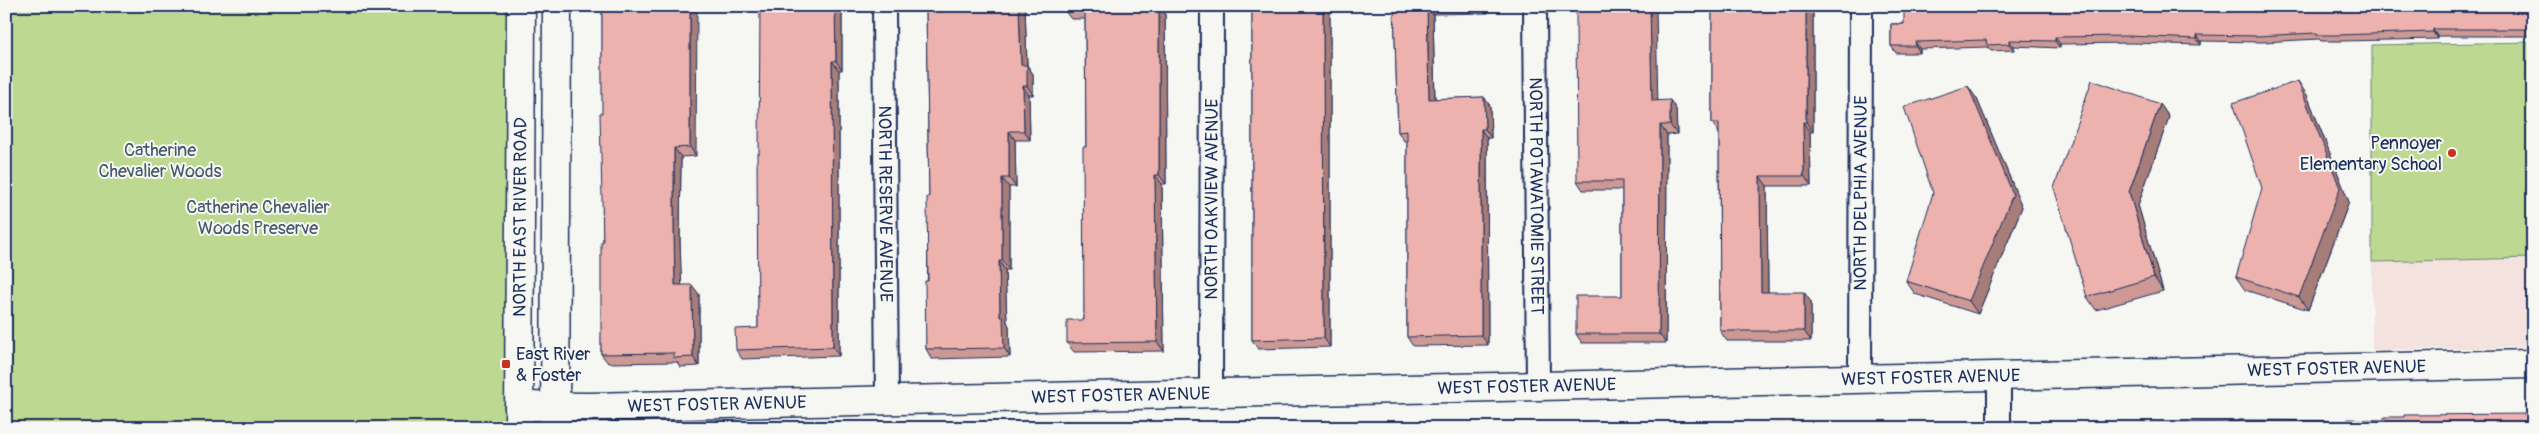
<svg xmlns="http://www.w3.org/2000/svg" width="2539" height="434" font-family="Pangolin,sans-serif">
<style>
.built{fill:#f3e2dd}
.green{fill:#bdd991;stroke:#6c8478}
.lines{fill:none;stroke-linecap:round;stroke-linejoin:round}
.minor-casing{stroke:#1b2f5e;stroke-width:26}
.tertiary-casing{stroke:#1b2f5e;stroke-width:31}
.secondary-casing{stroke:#1b2f5e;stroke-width:31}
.minor{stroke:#f6f6f2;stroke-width:22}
.tertiary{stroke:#f6f6f2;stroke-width:28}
.secondary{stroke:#f6f6f2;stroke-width:28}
.wall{fill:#cc9995;stroke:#1b2f5e}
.shaded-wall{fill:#a67d79;stroke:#1b2f5e}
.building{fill:#edb2ad;stroke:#1b2f5e}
.poi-dot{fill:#c8321e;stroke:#f6f6f2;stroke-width:2}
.labels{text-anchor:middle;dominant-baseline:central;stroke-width:4;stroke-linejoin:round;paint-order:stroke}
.poi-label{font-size:18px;fill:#1b2f5e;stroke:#f6f6f2;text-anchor:end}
.park-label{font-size:18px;fill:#445a6b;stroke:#f6f6f2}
.street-label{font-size:18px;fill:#1b2f5e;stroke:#f6f6f2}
</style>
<rect width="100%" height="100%" fill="#f6f6f2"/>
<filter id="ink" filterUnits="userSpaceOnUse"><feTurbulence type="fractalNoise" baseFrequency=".02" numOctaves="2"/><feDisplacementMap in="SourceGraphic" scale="10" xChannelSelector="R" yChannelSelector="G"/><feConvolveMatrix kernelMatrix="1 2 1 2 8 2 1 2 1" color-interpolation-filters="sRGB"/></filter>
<g filter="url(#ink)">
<!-- built -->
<path class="built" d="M 2533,42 L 2533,347 L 2372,350 L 2372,45 Z
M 1968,420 L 1968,428 L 1729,428 L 1729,421 Z"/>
<!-- green -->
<path class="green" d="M 6,6 L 509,6 L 507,428 L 6,428 Z
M 2533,42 L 2533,258 L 2372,262 L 2372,45 Z"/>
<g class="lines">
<defs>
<g id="minor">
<path id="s1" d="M 884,6 L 887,400"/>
<path id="s2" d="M 1535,6 L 1538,386"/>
<path d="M 1999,376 L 1999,428"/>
<path id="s3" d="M 1860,379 L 1861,6"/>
<path id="s4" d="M 1211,393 L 1212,6"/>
</g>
<g id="tertiary">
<path id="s5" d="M 519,406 L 588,407 L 2533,364"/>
</g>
<g id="secondary">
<path id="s6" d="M 519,428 L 521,6"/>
<path d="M 555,428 L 557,6"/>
</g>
</defs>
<!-- minor casing -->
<use href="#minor" class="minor-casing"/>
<!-- tertiary casing -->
<use href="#tertiary" class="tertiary-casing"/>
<!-- secondary casing -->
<use href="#secondary" class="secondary-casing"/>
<!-- minor -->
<use href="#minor" class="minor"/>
<!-- tertiary -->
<use href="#tertiary" class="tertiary"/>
<!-- secondary -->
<use href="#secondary" class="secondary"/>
</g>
<!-- wall -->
<path class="wall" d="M 602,6 L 696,156 L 681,157 L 680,241 L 681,285 L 699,294 L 699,366 L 680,367 L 677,362 L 608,363 L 601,354 L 603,242 Z
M 842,6 L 842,70 L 839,70 L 839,356 L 742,359 L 736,350 L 758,328 L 759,154 Z
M 926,6 L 1025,6 L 1027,65 L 1033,74 L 1033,95 L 1029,95 L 1030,140 L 1015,140 L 1016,187 L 1009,187 L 1009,270 L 1005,270 L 1007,322 L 1009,326 L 1010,357 L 932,359 L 926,349 L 929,197 Z
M 1165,6 L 1166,184 L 1162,184 L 1164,351 L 1074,352 L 1067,343 L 1084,320 L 1086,147 L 1085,19 L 1071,19 L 1064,10 Z
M 1252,6 L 1330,6 L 1330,347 L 1258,349 L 1252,340 Z
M 1394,6 L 1488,6 L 1488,13 L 1433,14 L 1435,99 L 1484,97 L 1490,106 L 1491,138 L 1487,138 L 1488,345 L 1413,346 L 1407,337 L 1407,141 L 1404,141 L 1398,132 Z
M 1712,6 L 1813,6 L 1813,132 L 1810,132 L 1811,186 L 1767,186 L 1768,292 L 1811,302 L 1811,341 L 1727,341 L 1720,331 L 1719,133 L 1712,123 Z
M 2533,6 L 2533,36 L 2437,36 L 2437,39 L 2342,41 L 2321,41 L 2319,39 L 2262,42 L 2201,41 L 2201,45 L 2132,43 L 2060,44 L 2060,48 L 2014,46 L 2014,50 L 1991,51 L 1988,47 L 1920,49 L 1920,53 L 1896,53 L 1891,46 L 1891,24 Z
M 2307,95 L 2349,202 L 2308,310 L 2245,290 L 2236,277 Z
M 1977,99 L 2022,207 L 1978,314 L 1915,294 L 1906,281 Z
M 1658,100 L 1676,109 L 1677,134 L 1667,135 L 1666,343 L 1582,343 L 1576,334 L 1622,296 L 1622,190 L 1583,190 L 1577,181 Z
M 2160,104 L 2169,117 L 2138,205 L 2163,291 L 2096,310 L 2087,297 Z"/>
<!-- shaded-wall -->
<path class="shaded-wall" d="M 690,6 L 697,6 L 696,156 L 690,147 Z
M 835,6 L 842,6 L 842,70 L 836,61 Z
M 1019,6 L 1025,6 L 1027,65 L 1033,74 L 1033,95 L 1027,86 L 1021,65 Z
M 1159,6 L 1165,6 L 1166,184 L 1159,175 Z
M 1323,6 L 1330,6 L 1330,347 L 1324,338 Z
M 1427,6 L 1428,6 L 1433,14 L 1435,108 L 1429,99 Z
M 1483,6 L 1488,6 L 1488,13 Z
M 1650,6 L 1656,6 L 1658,110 L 1652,101 Z
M 1806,6 L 1813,6 L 1813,132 L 1806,122 Z
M 2433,29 L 2437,36 L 2437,39 L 2433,32 Z
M 2197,35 L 2201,41 L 2201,45 L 2197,39 Z
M 2055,37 L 2060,44 L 2060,48 L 2055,41 Z
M 2009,40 L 2014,46 L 2014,50 L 2009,44 Z
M 1915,42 L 1920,49 L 1920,53 L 1916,46 Z
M 832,61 L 839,70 L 839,356 L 833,347 Z
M 2298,81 L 2307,95 L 2349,202 L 2308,310 L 2299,297 Z
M 1023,86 L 1029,95 L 1030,140 L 1024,131 Z
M 1968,86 L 1977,99 L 2022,207 L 1978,314 L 1969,301 Z
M 1484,97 L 1490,106 L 1491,138 L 1485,129 Z
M 1670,100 L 1676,109 L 1677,134 L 1670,125 Z
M 2160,104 L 2169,117 L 2138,205 L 2163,291 L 2154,277 L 2129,192 Z
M 1803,122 L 1810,132 L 1811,186 L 1804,176 Z
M 1660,125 L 1667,135 L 1666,343 L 1659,334 Z
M 1481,129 L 1487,138 L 1488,345 L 1481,335 Z
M 1009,131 L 1015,140 L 1016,187 L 1009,178 Z
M 674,148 L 681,157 L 680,241 L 682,294 L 675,285 L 674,231 Z
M 1155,175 L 1162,184 L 1164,351 L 1157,342 Z
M 1760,176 L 1767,186 L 1768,302 L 1761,292 Z
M 1002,178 L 1009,187 L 1009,270 L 1002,261 Z
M 999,261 L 1005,270 L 1007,322 L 1009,326 L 1010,357 L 1004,348 L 1000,317 Z
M 692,285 L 699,294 L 699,366 L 693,357 Z
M 1804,292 L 1811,302 L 1811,341 L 1804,331 Z"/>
<!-- building -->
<path class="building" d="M 602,6 L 690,6 L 690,147 L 674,148 L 674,231 L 675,285 L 692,285 L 693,357 L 674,358 L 674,353 L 601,354 L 601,242 L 603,242 L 600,113 L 602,113 Z
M 760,6 L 835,6 L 836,61 L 832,61 L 833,347 L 736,350 L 735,329 L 758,328 L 757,154 L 759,154 Z
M 926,6 L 1019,6 L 1021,65 L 1027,65 L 1027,86 L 1023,86 L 1024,131 L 1009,131 L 1009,178 L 1002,178 L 1002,261 L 999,261 L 1000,317 L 1003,317 L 1004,348 L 926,349 L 925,281 L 928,281 L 927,197 L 929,197 Z
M 1064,6 L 1159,6 L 1159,175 L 1155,175 L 1157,342 L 1067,343 L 1067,320 L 1084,320 L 1083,147 L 1086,147 L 1085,10 L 1064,10 Z
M 1252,6 L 1323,6 L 1324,338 L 1252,340 Z
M 1394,6 L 1427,6 L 1429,99 L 1484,97 L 1485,129 L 1481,129 L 1481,335 L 1407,337 L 1407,131 L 1398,132 Z
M 1576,6 L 1650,6 L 1652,101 L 1670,100 L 1670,125 L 1660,125 L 1659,334 L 1576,334 L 1576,296 L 1622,296 L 1622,181 L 1577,181 Z
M 1712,6 L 1806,6 L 1806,122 L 1803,122 L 1804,176 L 1760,176 L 1761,292 L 1804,292 L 1804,331 L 1720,331 L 1719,123 L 1712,123 Z
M 1904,6 L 2533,6 L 2533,29 L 2433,29 L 2433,32 L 2337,35 L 2316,35 L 2316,33 L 2257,36 L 2197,35 L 2197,39 L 2128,36 L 2055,37 L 2055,41 L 2009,40 L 2009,44 L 1987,45 L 1986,40 L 1915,42 L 1916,46 L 1891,46 L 1891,24 L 1904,24 Z
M 2092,80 L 2160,104 L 2129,192 L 2154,277 L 2087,297 L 2054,188 Z
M 2298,81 L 2340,188 L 2299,297 L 2236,277 L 2262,188 L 2233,103 Z
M 1968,86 L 2013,194 L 1969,301 L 1906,281 L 1933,193 L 1904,107 Z
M 2533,414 L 2533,428 L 2042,428 L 2042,425 L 2239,422 L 2239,420 L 2348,421 L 2348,419 L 2384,420 L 2384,417 L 2404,417 L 2404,415 Z"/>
</g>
<!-- markers -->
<g class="poi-dot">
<circle cx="2452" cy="153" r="5"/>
<rect x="501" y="359" width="10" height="10" rx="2.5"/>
</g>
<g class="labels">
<!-- poi labels -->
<g class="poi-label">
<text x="2442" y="143">Pennoyer<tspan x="2442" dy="21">Elementary School</tspan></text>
<text x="516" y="354" text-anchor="start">East River<tspan x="516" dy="21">&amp; Foster</tspan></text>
</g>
<!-- park labels -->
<g class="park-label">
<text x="160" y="150">Catherine<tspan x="160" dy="21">Chevalier Woods</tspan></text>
<text x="258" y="207">Catherine Chevalier<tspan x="258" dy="21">Woods Preserve</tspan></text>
</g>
<!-- street labels -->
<g class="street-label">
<text stroke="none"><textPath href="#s3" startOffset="186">NORTH DELPHIA AVENUE</textPath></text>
<text stroke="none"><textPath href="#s2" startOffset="190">NORTH POTAWATOMIE STREET</textPath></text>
<text stroke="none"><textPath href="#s4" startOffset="194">NORTH OAKVIEW AVENUE</textPath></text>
<text stroke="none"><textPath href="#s1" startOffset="198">NORTH RESERVE AVENUE</textPath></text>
<text stroke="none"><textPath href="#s6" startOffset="211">NORTH EAST RIVER ROAD</textPath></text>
<text stroke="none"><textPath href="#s5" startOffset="1818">WEST FOSTER AVENUE</textPath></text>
<text stroke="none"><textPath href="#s5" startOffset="1412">WEST FOSTER AVENUE</textPath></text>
<text stroke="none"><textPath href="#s5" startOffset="1008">WEST FOSTER AVENUE</textPath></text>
<text stroke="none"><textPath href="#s5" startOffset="602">WEST FOSTER AVENUE</textPath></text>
<text stroke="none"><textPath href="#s5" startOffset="198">WEST FOSTER AVENUE</textPath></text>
</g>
</g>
<!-- margin -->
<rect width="2539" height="434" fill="none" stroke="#f6f6f2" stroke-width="25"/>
<rect x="12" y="12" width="2514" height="409" fill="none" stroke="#1b2f5e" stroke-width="2" filter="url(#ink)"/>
</svg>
